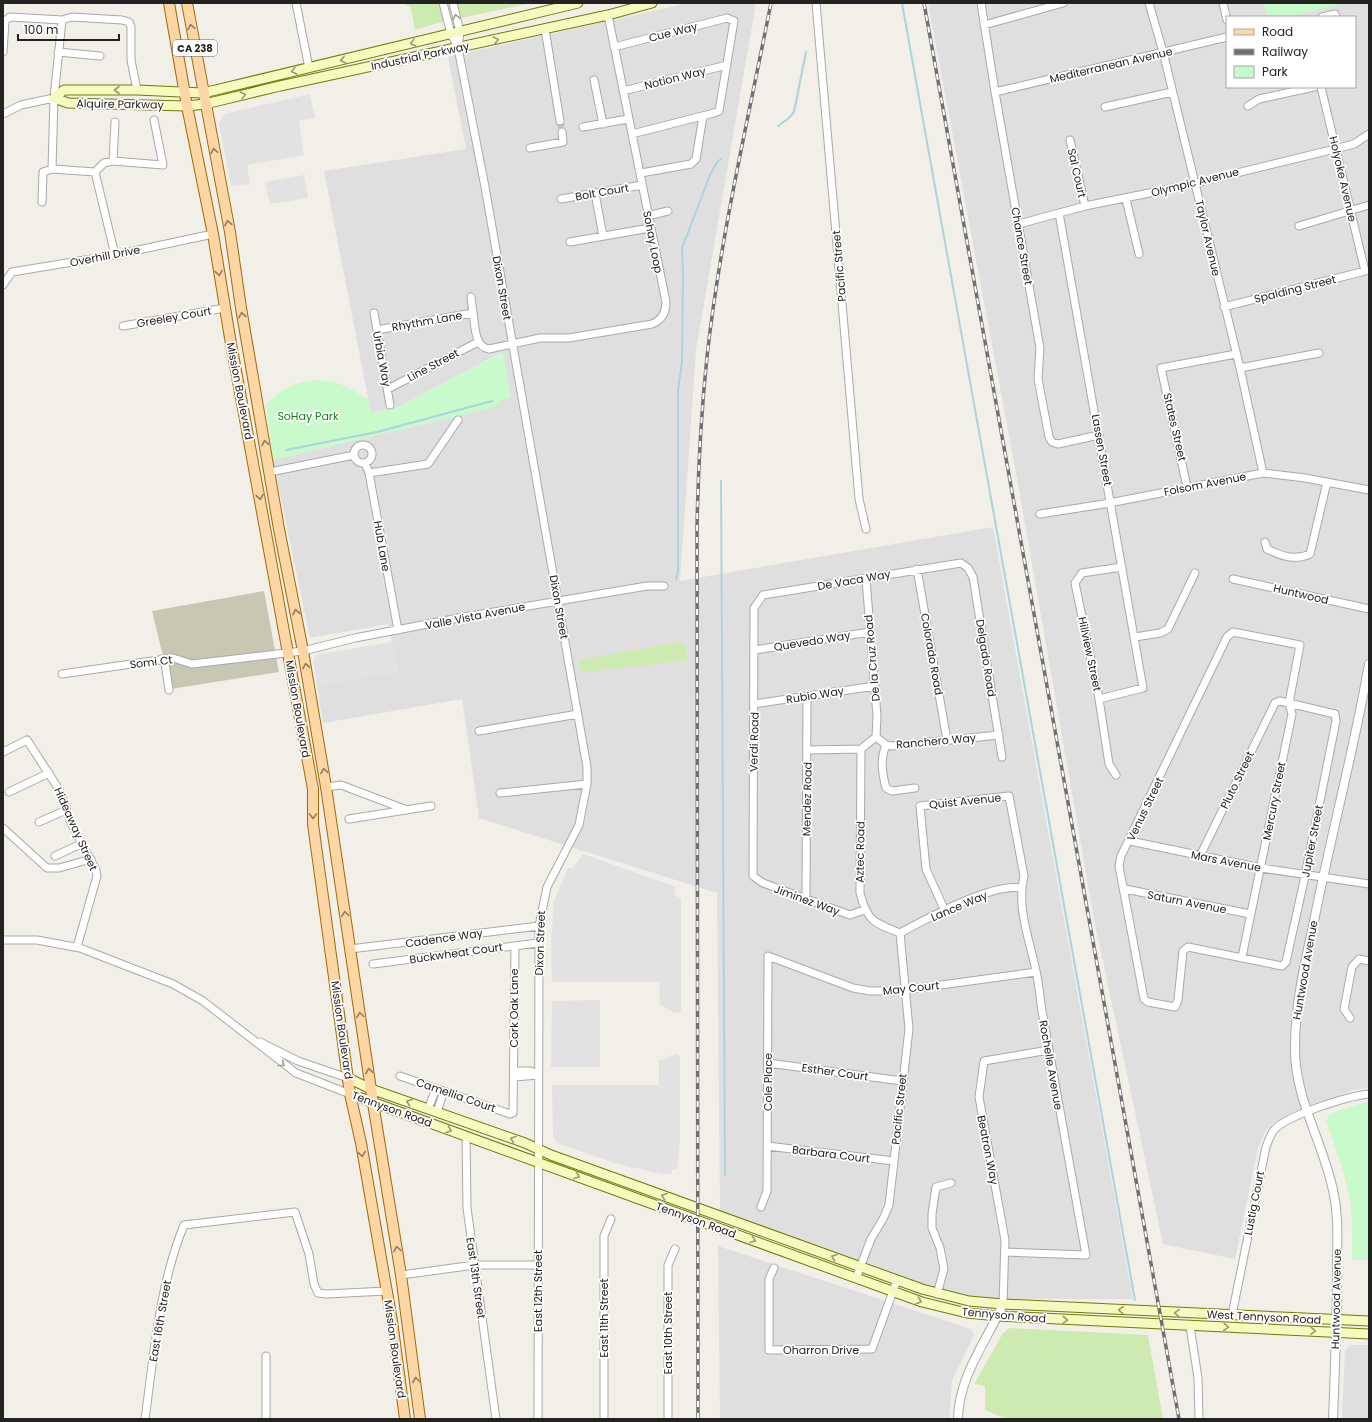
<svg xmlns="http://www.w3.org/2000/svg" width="1372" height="1422" font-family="Poppins,sans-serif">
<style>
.residential{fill:#e0dfdf;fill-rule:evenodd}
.construction{fill:#c7c7b4}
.grass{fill:#cdebb0}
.park{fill:#c8facc}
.parking{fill:#e2e2e2}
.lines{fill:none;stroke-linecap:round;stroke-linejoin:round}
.stream{stroke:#aad3df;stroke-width:2}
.minor-tunnel{stroke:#c8c6c1;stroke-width:7;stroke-dasharray:7 3.5;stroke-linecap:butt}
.minor-casing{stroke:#a9a9a9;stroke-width:9}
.tertiary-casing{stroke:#a9a9a9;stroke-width:10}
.secondary-casing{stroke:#707d05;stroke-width:11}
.primary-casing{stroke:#a06b00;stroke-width:12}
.minor{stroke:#fff;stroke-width:7}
.tertiary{stroke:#fff;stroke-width:8}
.secondary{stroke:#f7fabf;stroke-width:9}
.primary{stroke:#fcd6a4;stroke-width:10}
.rail-casing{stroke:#707070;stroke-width:3.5}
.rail{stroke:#fff;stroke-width:2;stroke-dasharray:6;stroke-linecap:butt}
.oneway{stroke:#9c9c9c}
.oneway2{stroke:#8f7c63}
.oneway3{stroke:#979978}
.labels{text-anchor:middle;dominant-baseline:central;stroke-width:3.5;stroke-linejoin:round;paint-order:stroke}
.shield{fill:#fff;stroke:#646464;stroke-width:1}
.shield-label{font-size:10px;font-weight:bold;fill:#222}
.street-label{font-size:11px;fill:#222;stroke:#fff}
.park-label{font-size:11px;fill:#0c8416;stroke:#fff}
</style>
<rect width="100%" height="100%" fill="#f2efe9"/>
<!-- residential -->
<path class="residential" d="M 688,3 L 756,3 L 696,350 L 680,581 L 993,527 L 1133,1299 L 962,1299 L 720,1211 L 717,893 L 479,818 L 462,699 L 323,723 L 317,686 L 398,671 L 388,624 L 310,638 L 273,460 L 494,407 L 501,400 L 511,397 L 502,352 L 394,409 L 371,413 L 324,171 L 466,149 L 448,57 Z
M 928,3 L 1369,3 L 1369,1088 L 1354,1090 L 1291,1113 L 1273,1123 L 1265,1132 L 1258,1148 L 1235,1259 L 1163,1244 L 1094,919 L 1018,484 ZM 1227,17 L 1355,17 L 1355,87 L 1227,87 Z
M 718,1246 L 971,1329 L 974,1335 L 952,1381 L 949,1419 L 720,1419 Z
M 1351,1345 L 1369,1345 L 1369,1419 L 1342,1419 L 1345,1350 Z"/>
<!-- construction -->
<path class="construction" d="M 264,591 L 279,672 L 171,689 L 152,611 Z"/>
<!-- grass -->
<path class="grass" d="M 403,3 L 531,3 L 438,23 L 415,30 L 411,8 Z
M 679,642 L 687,647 L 687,660 L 581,673 L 579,660 Z
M 1009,1328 L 1148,1335 L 1163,1419 L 1007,1419 L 985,1410 L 985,1386 L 974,1384 L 1003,1333 Z"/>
<!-- park -->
<path class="park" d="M 1263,3 L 1345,3 L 1288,17 L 1267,17 Z
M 503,352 L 511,398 L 501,400 L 495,407 L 273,460 L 266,405 C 287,381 315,374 345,386 C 353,389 361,396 369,400 L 371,413 L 394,409 Z
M 1369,1101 L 1369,1260 L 1352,1260 C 1352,1239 1353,1216 1349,1195 C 1344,1170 1334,1145 1326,1121 L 1329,1114 Z"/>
<!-- parking -->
<path class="parking" d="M 310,94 L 315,118 L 299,121 L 304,155 L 247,165 L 250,184 L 231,186 L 219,124 L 224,114 Z
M 304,175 L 308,198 L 270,204 L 265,182 Z
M 363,477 L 365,477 L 390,612 L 387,612 Z
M 375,489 L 378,489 L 391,560 L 388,561 Z
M 392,642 L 398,671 L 317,686 L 313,661 L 316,655 Z
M 583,854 L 676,887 L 674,894 L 681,899 L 681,1012 L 674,1013 L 660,1004 L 659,982 L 552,982 L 551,942 L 554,901 L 568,868 L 573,868 Z
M 600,1000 L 600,1067 L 551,1067 L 552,1001 Z
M 675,1054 L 680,1056 L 680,1141 L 677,1169 L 672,1169 L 672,1174 L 662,1174 L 614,1163 L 557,1143 L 553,1136 L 552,1085 L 659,1085 L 659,1060 L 664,1060 Z"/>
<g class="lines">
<!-- stream -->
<path class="stream" d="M 902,3 L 1135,1300
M 778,126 L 789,118 L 794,112 L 806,52
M 286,450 L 377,432 L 492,401
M 721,481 L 725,1175
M 676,579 L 678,572 L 678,392 L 682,360 L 683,273 L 682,248 L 710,175 L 717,162 L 721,159"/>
<!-- minor-tunnel -->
<path class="minor-tunnel" d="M 560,121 L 562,132"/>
<defs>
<path id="minor" d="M 296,3 L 309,68
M 443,3 L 451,34 L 458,48 L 485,187 L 587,767 L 587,784 L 579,825 L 547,887 L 539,926 L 538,1419
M 453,3 L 460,32 L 458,48
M 816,3 L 859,499 L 866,529
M 981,3 L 995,92 L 1040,348 L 1038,379 L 1049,437 L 1052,442 L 1058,444 L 1099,435
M 1149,3 L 1163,52 L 1240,368 L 1263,473
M 1223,3 L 1227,20
M 1322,17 L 1335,14 L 1336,17
M 984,25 L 1063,3
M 545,29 L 560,121
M 614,47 L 727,18 L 734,21 L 719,111 L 714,113 L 632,134
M 3,52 L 5,21 L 10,17 L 62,20 L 72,17 L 122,20 L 129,22 L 131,27 L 131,60 L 137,90
M 58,52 L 100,56
M 594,80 L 603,124
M 623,91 L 727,65
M 995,92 L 1227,37
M 1248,106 L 1259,99 L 1314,87
M 1105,107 L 1172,92
M 3,114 L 21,105 L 54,98
M 583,127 L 628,119
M 1070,140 L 1085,206
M 530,148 L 563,142 L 562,132
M 113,161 L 115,122
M 52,169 L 95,172
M 95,172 L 104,163 L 113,161 L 163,165 L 154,120
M 95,172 L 115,255
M 641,173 L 691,164 L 696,159 L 703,116
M 595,193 L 603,236
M 561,199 L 642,185
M 1126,199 L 1139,254
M 42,202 L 43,172 L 52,169 L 54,98 L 62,20
M 1059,213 L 1143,688 L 1099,699
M 647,216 L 668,211
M 1019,224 L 1085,206 L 1184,186 L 1335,149 L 1354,144 L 1369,134
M 1299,226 L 1369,205
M 570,242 L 650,228
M 3,285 L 12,272 L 115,255 L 213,234
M 471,297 L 473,313
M 1224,307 L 1365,271 L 1321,87
M 374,313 L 390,405
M 123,326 L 225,308
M 377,330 L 473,313 C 475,324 474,347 489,349 L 540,338 L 569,338 L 652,324 C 662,320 666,312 666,302 L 608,15
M 1240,368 L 1319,353
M 388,389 L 478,342
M354 454a9 9 0 1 1 18 0a9 9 0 1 1-18 0Z
M 365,463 L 369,473 L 398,630
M 270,472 L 354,455
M 369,473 L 428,464 L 458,420
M 1187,487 L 1161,368 L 1236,354
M 1040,514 L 1104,504 L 1263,473 L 1305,478 L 1369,490
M 1265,542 L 1267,549 C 1281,556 1295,561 1310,554 L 1327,482
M 917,569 L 947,740
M 866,579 L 877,716 L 876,737
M 1233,579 L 1369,609
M 1135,637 L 1160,633 L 1168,629 L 1195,573
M 755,650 L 870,632
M 161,659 L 165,663 L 169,690
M 62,674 L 173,658 L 192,664 L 303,651 L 355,638 L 464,617 L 647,586 L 664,586
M 754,704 L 875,686
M 479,731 L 578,714
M 886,745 C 880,759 882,773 886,788 L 892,791 L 915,788
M 861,749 L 860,893 C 867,921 874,923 900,933
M 808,750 L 861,749 L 876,737 L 886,745 L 892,746 L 999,735
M 3,752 L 27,740 L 60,791 L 71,823 L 96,870 L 97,876 L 77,947
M 1116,775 L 1109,764 L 1099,699 L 1075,583 L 1082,573 L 1122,567
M 326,787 L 341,785 L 407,810
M 9,792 L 49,773
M 500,793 L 587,784
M 349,819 L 431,806
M 39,822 L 66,810
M 3,828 L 47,868 L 59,868 L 91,859
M 1130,841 L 1261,868 L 1369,884
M 55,856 L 83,843
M 1200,856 L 1275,703 L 1280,701 L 1335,714 L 1336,721 L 1305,876 L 1286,962 L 1282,966 L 1188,947 L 1183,951 L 1178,1000 L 1175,1007 L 1148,1002 L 1144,999 L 1119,866 L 1121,856 L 1227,637 L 1233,632 L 1300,645 L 1289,703 L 1292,714 L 1242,957
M 1125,889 L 1250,914
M 806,900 L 807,697
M 864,910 L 850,915 L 763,883 L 753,876 L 754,608 L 763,595 L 961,563 L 968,568 L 973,577 L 1002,757
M 945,911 L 926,869 L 920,806 L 1009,796 L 1024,876 C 1016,907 1030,941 1036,971 C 1039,984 1040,998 1042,1011 L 1086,1255 L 1005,1252
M 900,933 C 926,919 992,883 1020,888
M 3,940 L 37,940 L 80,948 L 173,984 L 203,1001 L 296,1073 L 350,1094
M 350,949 L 539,926
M 373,964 L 538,943
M 1350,1018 L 1344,1009 L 1352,967 L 1359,959 L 1369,961
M 260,1042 L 298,1061 L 348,1078
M 768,1063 L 902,1081
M 514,1071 L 531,1071 L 538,1075
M 400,1076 L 510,1114 L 513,1113 L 515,946
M 514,1077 L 538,1075
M 428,1109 L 436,1089
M 437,1112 L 444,1091
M 466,1136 L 467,1208 L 496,1419
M 767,1146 L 894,1161
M 761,1207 L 767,1191 L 768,956 L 853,988 L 870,991 L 897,991 L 1036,972
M 774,1268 L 769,1279 L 769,1350 L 872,1349 L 897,1280
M 401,1275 L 475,1265 L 539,1265
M 856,1278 L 871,1239 L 883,1219 L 889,1205 L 909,1029 L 900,933
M 937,1294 L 944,1269 L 940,1248 L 932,1228 L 932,1214 L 936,1187 L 951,1183
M 1003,1304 L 1005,1240 L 979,1097 L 984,1061 L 1049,1050
M 1232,1315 L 1266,1147 C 1268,1142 1270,1135 1274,1130 C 1287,1115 1349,1096 1369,1094
M 1190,1326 L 1198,1378 L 1199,1419
M 266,1356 L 266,1419
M 145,1419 C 154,1354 159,1286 184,1225 L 295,1212 L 309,1254 L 314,1284 L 318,1293 L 327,1294 L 386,1291
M 604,1419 L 604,1236 L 611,1219
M 668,1419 L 668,1265 L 675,1249"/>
<path id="tertiary" d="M 958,1419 C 959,1375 986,1343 1003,1304
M 1333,1419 C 1335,1370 1337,1321 1337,1272 C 1337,1246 1339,1221 1334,1195 C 1325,1145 1294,1099 1295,1047 C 1295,1004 1305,963 1314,921 C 1331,835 1354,750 1369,664"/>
<path id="secondary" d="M 54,98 L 68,103 L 187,106 L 205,104 L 280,86 L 608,15 L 652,3
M 54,98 L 64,90 L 137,90 L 203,93 L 578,3
M 348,1078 L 371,1089 L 525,1143 L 551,1155 L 922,1289 L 969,1301 L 1003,1304 L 1369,1321
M 350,1094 L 922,1302 L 967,1313 L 998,1316 L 1369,1334"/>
<path id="primary" d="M 169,3 L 187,106 L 213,234 L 230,338 L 313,789 L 313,824 L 350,1094 L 361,1143 L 392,1321 L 405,1419
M 187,3 L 230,232 L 241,308 L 279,529 L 303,651 L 326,787 L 373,1103 L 401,1275 L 420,1419"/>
</defs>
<!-- minor casing -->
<use href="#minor" class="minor-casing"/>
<!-- tertiary casing -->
<use href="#tertiary" class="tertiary-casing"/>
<!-- secondary casing -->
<use href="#secondary" class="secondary-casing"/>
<!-- primary casing -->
<use href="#primary" class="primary-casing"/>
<!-- minor -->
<use href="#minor" class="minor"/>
<!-- tertiary -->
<use href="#tertiary" class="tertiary"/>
<!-- secondary -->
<use href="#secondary" class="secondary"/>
<!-- primary -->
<use href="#primary" class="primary"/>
<defs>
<path id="rail" d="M 924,3 L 1179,1419
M 698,1419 L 697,529 C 698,471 701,414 707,357 C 720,238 748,120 771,3"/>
</defs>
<!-- rail casing -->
<use href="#rail" class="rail-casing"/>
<!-- rail -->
<use href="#rail" class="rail"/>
</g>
<!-- one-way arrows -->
<defs><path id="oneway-chevron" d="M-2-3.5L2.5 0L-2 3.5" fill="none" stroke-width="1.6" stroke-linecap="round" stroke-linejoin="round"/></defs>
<g class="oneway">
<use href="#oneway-chevron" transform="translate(456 17) rotate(-103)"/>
<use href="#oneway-chevron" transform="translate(282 1064) rotate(38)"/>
</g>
<g class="oneway2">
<use href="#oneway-chevron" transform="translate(191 27) rotate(-100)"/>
<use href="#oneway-chevron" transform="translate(214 151) rotate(-101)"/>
<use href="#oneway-chevron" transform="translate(228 223) rotate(-101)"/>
<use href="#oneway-chevron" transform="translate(219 273) rotate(81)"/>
<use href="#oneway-chevron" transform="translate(242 315) rotate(-100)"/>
<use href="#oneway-chevron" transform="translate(265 443) rotate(-100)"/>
<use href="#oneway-chevron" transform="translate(260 497) rotate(80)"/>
<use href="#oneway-chevron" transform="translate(296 612) rotate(-101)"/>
<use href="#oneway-chevron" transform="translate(306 666) rotate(-100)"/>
<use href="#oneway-chevron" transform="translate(324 771) rotate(-99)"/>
<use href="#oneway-chevron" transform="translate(313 816) rotate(90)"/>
<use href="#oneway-chevron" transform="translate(345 914) rotate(-98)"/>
<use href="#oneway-chevron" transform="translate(360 1015) rotate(-98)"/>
<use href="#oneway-chevron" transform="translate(369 1071) rotate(-99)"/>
<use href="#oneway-chevron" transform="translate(362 1154) rotate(81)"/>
<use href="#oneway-chevron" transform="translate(397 1249) rotate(-99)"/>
<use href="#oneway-chevron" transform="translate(416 1380) rotate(-97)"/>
</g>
<g class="oneway3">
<use href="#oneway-chevron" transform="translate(496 40) rotate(-13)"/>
<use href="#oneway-chevron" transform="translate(413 43) rotate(166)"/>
<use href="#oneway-chevron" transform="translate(343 60) rotate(167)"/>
<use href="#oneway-chevron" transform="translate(294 71) rotate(166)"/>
<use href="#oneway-chevron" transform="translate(117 90) rotate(-180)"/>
<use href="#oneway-chevron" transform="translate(243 95) rotate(-14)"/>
<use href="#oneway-chevron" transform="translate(409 1102) rotate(-160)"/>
<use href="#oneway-chevron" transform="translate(449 1130) rotate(20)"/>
<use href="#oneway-chevron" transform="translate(513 1139) rotate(-160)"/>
<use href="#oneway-chevron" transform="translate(577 1176) rotate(20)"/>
<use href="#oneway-chevron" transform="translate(664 1196) rotate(-160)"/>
<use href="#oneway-chevron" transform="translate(753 1240) rotate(20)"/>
<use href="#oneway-chevron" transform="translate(834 1257) rotate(-160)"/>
<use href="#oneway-chevron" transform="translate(919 1301) rotate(19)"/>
<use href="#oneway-chevron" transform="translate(1121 1310) rotate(-177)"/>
<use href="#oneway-chevron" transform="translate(1177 1313) rotate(-178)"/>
<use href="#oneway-chevron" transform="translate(1065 1320) rotate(3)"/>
<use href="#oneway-chevron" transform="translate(1226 1327) rotate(3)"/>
<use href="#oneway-chevron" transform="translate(1313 1331) rotate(3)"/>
</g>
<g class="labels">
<!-- shield labels -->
<rect class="shield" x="173" y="40" width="44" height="16" rx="3"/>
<g class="shield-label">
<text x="195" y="48">CA 238</text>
</g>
<!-- street labels -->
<g class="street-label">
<text transform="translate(673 32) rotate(-14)">Cue Way</text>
<text transform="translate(420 56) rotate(-12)">Industrial Parkway</text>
<text transform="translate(1111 65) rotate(-13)">Mediterranean Avenue</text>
<text transform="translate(675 78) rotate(-14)">Notion Way</text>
<text transform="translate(120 104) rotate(1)">Alquire Parkway</text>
<text transform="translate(1077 173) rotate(77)">Sal Court</text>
<text transform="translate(1343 179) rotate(77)">Holyoke Avenue</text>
<text transform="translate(1195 182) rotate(-14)">Olympic Avenue</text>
<text transform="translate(602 192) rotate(-10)">Bolt Court</text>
<text transform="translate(1208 238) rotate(77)">Taylor Avenue</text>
<text transform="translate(653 242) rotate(79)">Sohay Loop</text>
<text transform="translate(1022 246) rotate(80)">Chance Street</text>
<text transform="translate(105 256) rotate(-11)">Overhill Drive</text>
<text transform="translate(839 266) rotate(-95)">Pacific Street</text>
<text transform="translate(502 288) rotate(80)">Dixon Street</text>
<text transform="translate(1295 289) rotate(-14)">Spalding Street</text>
<text transform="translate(174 317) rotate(-10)">Greeley Court</text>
<text transform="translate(427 321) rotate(-10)">Rhythm Lane</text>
<text transform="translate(382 359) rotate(79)">Urbia Way</text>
<text transform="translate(433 365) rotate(-28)">Line Street</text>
<text transform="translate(240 391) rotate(79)">Mission Boulevard</text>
<text transform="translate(1175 427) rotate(77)">States Street</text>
<text transform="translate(1102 450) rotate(80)">Lassen Street</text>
<text transform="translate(1205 484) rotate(-11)">Folsom Avenue</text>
<text transform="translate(382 546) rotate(80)">Hub Lane</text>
<text transform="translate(854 580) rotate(-10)">De Vaca Way</text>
<text transform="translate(1301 594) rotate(13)">Huntwood</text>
<text transform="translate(559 607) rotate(80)">Dixon Street</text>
<text transform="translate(475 616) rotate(-11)">Valle Vista Avenue</text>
<text transform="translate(812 641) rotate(-9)">Quevedo Way</text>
<text transform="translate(932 654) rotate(80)">Colorado Road</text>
<text transform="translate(1090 654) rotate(78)">Hillview Street</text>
<text transform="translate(872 658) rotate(-95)">De la Cruz Road</text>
<text transform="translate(986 658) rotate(81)">Delgado Road</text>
<text transform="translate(151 662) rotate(-7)">Somi Ct</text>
<text transform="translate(815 695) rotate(-9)">Rubio Way</text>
<text transform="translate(298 709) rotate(80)">Mission Boulevard</text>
<text transform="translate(936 741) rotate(-5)">Ranchero Way</text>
<text transform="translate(754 742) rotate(-89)">Verdi Road</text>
<text transform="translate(1237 780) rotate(-64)">Pluto Street</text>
<text transform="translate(807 799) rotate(-89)">Mendez Road</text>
<text transform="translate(965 801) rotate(-6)">Quist Avenue</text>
<text transform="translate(1274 801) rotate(-79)">Mercury Street</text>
<text transform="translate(1145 809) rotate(-64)">Venus Street</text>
<text transform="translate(76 829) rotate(66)">Hideaway Street</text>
<text transform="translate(1312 841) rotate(-79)">Jupiter Street</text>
<text transform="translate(860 852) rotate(-89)">Aztec Road</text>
<text transform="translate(1226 861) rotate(11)">Mars Avenue</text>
<text transform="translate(807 900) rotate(20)">Jiminez Way</text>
<text transform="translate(1187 902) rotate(11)">Saturn Avenue</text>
<text transform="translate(959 906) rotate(-23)">Lance Way</text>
<text transform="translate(444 938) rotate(-8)">Cadence Way</text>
<text transform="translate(540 943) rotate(-88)">Dixon Street</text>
<text transform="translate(456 953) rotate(-8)">Buckwheat Court</text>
<text transform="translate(1305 970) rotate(-80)">Huntwood Avenue</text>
<text transform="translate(911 988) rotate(-6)">May Court</text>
<text transform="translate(514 1008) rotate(-90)">Cork Oak Lane</text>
<text transform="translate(342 1030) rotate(82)">Mission Boulevard</text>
<text transform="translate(1051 1065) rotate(80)">Rochelle Avenue</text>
<text transform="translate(835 1072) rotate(8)">Esther Court</text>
<text transform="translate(768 1082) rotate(-90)">Cole Place</text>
<text transform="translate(456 1095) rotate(19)">Camellia Court</text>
<text transform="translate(392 1109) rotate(20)">Tennyson Road</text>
<text transform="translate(899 1109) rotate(-84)">Pacific Street</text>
<text transform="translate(988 1150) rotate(79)">Beatron Way</text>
<text transform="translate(831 1154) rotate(7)">Barbara Court</text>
<text transform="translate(1254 1203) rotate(-79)">Lustig Court</text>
<text transform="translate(696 1220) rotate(20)">Tennyson Road</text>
<text transform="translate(476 1278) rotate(82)">East 13th Street</text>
<text transform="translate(538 1291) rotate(-90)">East 12th Street</text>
<text transform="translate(1336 1299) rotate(-89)">Huntwood Avenue</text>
<text transform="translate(1004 1315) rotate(5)">Tennyson Road</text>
<text transform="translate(1264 1317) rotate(3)">West Tennyson Road</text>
<text transform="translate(604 1318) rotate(-90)">East 11th Street</text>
<text transform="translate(160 1321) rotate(-80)">East 16th Street</text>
<text transform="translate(668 1333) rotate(-90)">East 10th Street</text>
<text transform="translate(395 1349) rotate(82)">Mission Boulevard</text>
<text x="821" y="1350">Oharron Drive</text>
</g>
<!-- park labels -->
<g class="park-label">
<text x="308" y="416">SoHay Park</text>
</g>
</g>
<!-- border -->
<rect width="1372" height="1422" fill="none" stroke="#222222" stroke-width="8"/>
<!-- legend -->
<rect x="1226" y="16" width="130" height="72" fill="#ffffff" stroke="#a7a7a7"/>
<rect x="1234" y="29" width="20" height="6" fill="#fcd6a4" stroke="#a7a7a7"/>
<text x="1262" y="36" font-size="12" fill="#222222">Road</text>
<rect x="1234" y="49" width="20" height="6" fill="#707070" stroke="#a7a7a7"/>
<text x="1262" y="56" font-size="12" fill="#222222">Railway</text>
<rect x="1234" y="66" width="20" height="12" fill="#c8facc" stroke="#a7a7a7"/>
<text x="1262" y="76" font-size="12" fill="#222222">Park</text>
<!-- scale -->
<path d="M18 34v6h101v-6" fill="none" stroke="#222222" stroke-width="2"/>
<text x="24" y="34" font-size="12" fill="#222222" stroke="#ffffff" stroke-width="3" paint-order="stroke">100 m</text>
</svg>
